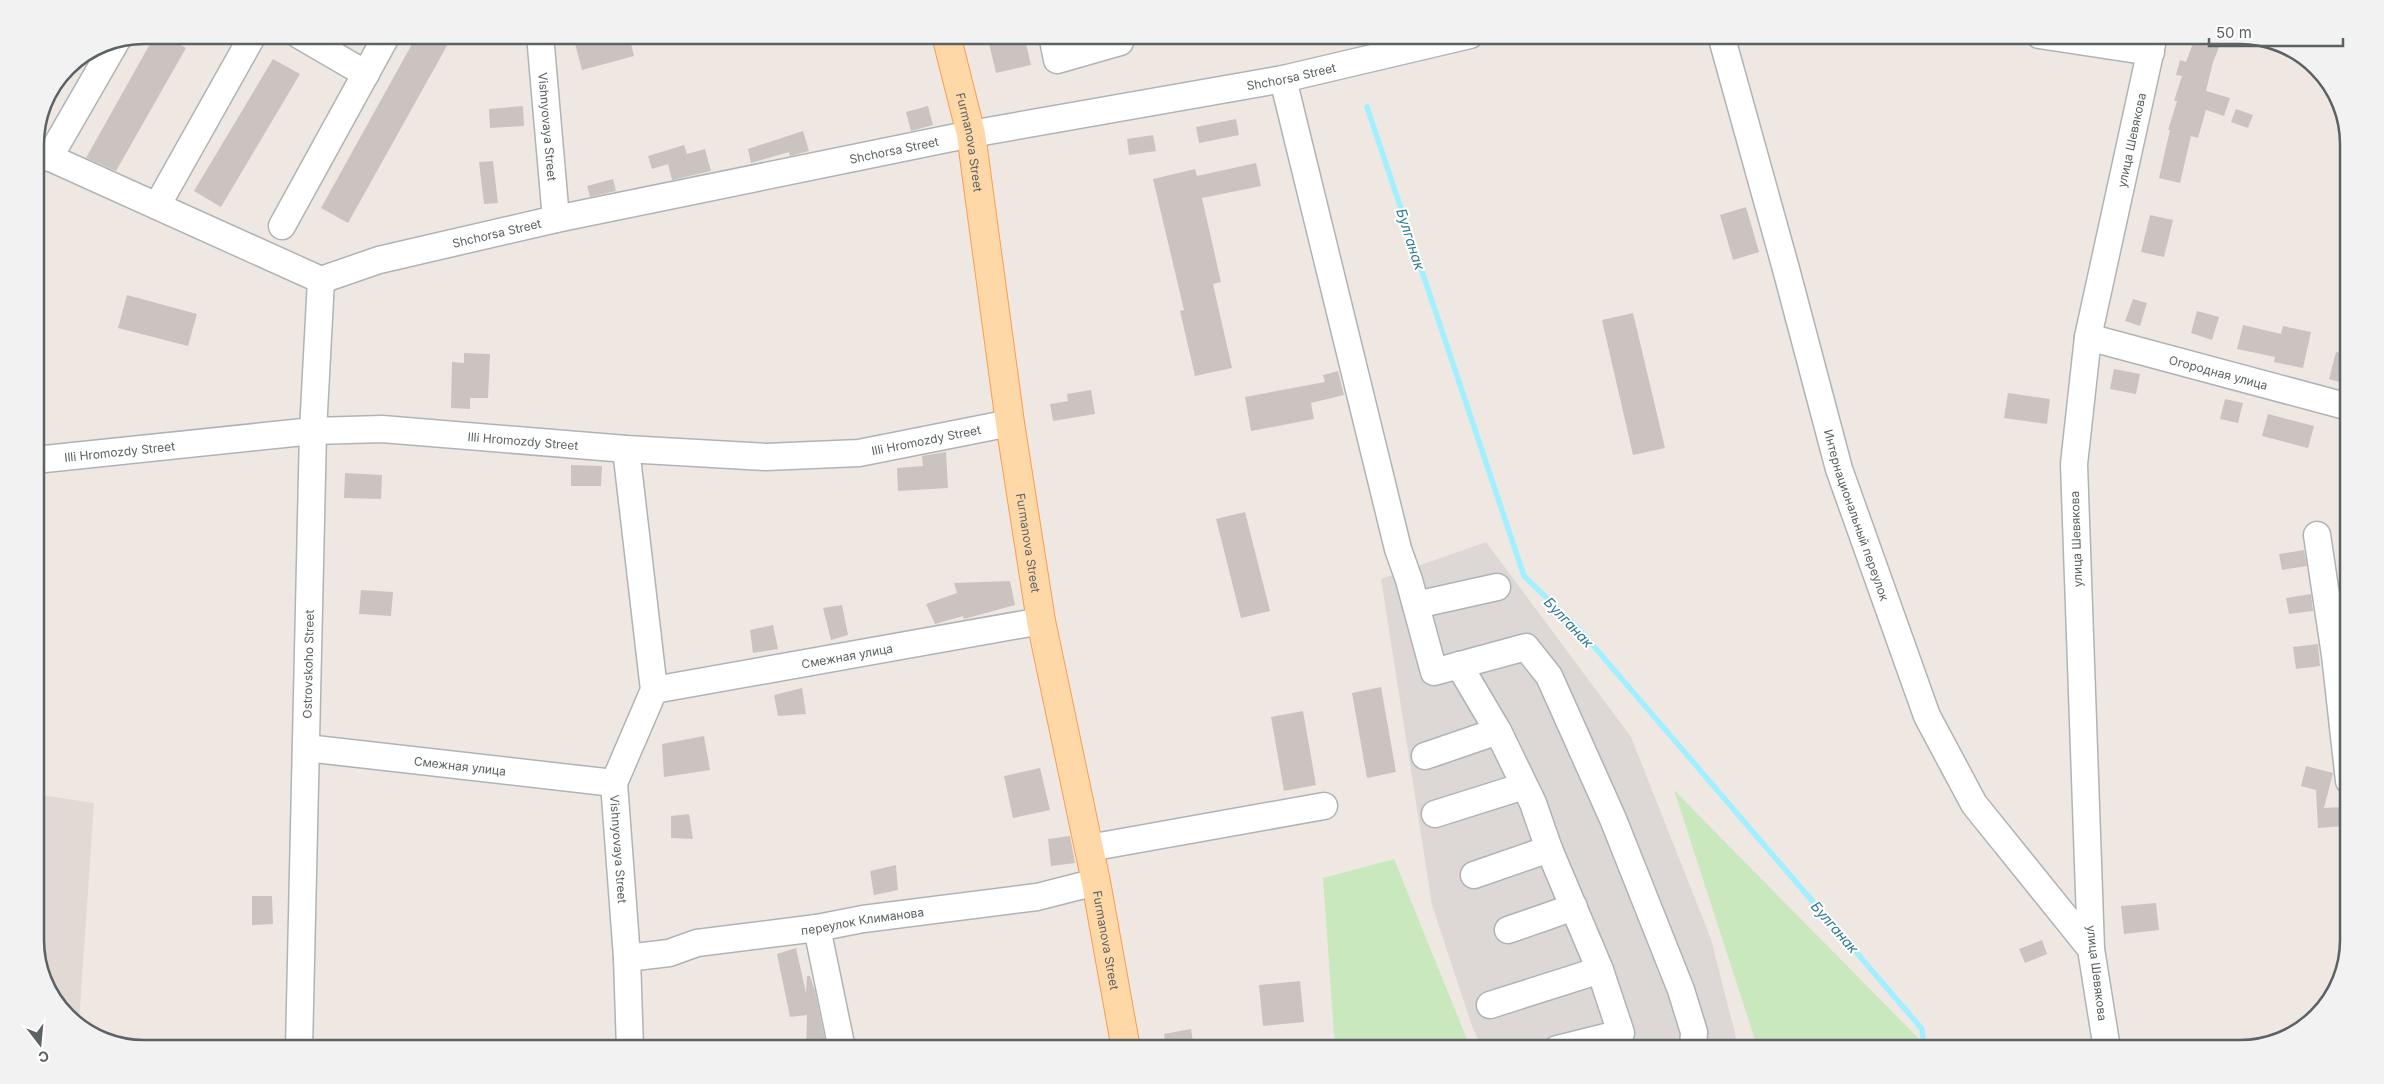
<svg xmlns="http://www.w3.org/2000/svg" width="2384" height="1084" font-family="Inter,sans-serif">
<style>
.industrial{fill:#ddd8d5}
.education{fill:#e1d9d3}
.green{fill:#c9e8bd}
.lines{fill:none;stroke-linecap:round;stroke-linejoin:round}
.stream{stroke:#a2f0ff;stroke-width:5.5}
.building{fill:#cac3bf}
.minor-casing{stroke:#aeb4b6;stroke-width:29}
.major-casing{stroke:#fb9b4e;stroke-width:30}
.minor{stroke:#fff;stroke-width:26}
.major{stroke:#ffd8a7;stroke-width:28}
.labels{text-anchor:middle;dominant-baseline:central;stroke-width:4;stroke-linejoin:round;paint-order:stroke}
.street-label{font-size:12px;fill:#5b6264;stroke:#fff}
.water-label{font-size:14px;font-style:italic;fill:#2e7b93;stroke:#fff}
.rim{fill:none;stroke:#5b6264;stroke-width:2.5}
</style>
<rect width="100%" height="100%" fill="#efe8e2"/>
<!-- industrial -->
<path class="industrial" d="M 1486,542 L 1631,737 L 1711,939 L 1739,1049 L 1483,1049 L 1473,1029 L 1432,905 L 1381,579 Z"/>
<!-- education -->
<path class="education" d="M 35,794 L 94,803 L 79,1022 L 53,1001 L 35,948 Z"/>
<!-- green -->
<path class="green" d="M 1674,790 L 1929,1049 L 1758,1049 Z
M 1394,859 L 1471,1049 L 1335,1049 L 1323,878 Z"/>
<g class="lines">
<!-- stream -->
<path class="stream" d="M 1350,35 L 1351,38
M 1367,107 L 1524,576 L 1579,629 L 1922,1029 L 1924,1049"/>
</g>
<!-- building -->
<path class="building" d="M 155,35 L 163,35 L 186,48 L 116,171 L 86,158 Z
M 417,35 L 453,35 L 348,223 L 321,208 Z
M 591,35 L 629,35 L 634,56 L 582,70 L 574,40 Z
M 987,35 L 1024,35 L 1031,65 L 996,73 Z
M 2196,35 L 2224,35 L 2213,62 L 2206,91 L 2230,98 L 2224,116 L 2206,110 L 2198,138 L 2191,136 L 2180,183 L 2159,178 L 2170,130 L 2168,130 L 2177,101 L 2174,101 L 2182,76 L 2176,75 L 2180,60 L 2186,62 Z
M 273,59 L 300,74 L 221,207 L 194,191 Z
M 523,106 L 524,126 L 490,128 L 489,109 Z
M 928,106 L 933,125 L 911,131 L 906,112 Z
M 2236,109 L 2253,115 L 2248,128 L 2231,122 Z
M 1236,119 L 1239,135 L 1199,143 L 1196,127 Z
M 803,131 L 809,151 L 790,156 L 789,152 L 751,163 L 748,149 Z
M 1153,135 L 1156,151 L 1129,155 L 1127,139 Z
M 684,145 L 687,154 L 705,149 L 711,171 L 672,180 L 668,164 L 652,169 L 648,156 Z
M 493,161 L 498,203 L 484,204 L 479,162 Z
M 1256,163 L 1261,186 L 1202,198 L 1221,282 L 1213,284 L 1232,368 L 1195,376 L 1180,311 L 1184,310 L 1153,179 L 1195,169 L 1197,176 Z
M 613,179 L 616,191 L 590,197 L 587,186 Z
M 1746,207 L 1759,252 L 1733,260 L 1720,215 Z
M 2150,215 L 2173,220 L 2164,257 L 2141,252 Z
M 127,295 L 197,314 L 188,346 L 118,328 Z
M 2133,299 L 2147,303 L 2140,326 L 2125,321 Z
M 2197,311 L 2219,317 L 2212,340 L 2191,333 Z
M 1633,313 L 1665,448 L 1633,455 L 1602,320 Z
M 2243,325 L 2281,334 L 2283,326 L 2311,332 L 2303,368 L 2274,362 L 2275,357 L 2237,349 Z
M 2336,352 L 2349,355 L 2343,383 L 2329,379 Z
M 464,353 L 490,354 L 488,398 L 470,398 L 470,409 L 451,408 L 452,362 L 464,363 Z
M 2114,369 L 2140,374 L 2136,394 L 2110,389 Z
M 1338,371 L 1344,395 L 1311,403 L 1314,419 L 1251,431 L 1245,397 L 1325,382 L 1323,375 Z
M 1091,390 L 1095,414 L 1053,421 L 1050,404 L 1068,401 L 1067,394 Z
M 2008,393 L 2050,399 L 2047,424 L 2004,418 Z
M 2225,399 L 2243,403 L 2238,423 L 2220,419 Z
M 2268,414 L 2314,426 L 2308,448 L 2262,436 Z
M 946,452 L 948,488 L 898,491 L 897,468 L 923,466 L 922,456 Z
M 571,465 L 602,466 L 601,486 L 571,486 Z
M 345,473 L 382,475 L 381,499 L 344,498 Z
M 1245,512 L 1270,611 L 1241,618 L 1216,519 Z
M 2304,550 L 2307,566 L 2282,570 L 2279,554 Z
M 1010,581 L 1015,605 L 964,619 L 963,616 L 935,624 L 926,604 L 957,593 L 954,583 Z
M 361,590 L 393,592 L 391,616 L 359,614 Z
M 2311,594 L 2313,611 L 2289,614 L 2286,598 Z
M 842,605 L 848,635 L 831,640 L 823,608 Z
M 773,625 L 778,649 L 753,653 L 750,630 Z
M 2318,644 L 2320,666 L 2296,669 L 2293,647 Z
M 1381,687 L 1396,772 L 1367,778 L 1352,693 Z
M 802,688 L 806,714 L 778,716 L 774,695 Z
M 1303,711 L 1316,785 L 1284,791 L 1271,717 Z
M 704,736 L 710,770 L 664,777 L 662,744 Z
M 2306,766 L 2333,773 L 2324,808 L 2343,807 L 2344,826 L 2318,828 L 2316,790 L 2301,786 Z
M 1040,768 L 1050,810 L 1013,818 L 1004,776 Z
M 689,814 L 693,839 L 671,838 L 671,816 Z
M 1070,836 L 1075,863 L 1051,866 L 1048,839 Z
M 896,865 L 898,890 L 874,895 L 870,871 Z
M 252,896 L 272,896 L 273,924 L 252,925 Z
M 2156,903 L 2159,930 L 2124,934 L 2121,906 Z
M 2042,940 L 2047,954 L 2025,963 L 2019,949 Z
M 796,948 L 806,993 L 807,976 L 810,976 L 815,991 L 827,1049 L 806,1049 L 807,1015 L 790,1017 L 777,954 Z
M 1300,981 L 1304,1022 L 1263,1026 L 1259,985 Z
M 1191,1029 L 1194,1049 L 1166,1049 L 1164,1034 Z"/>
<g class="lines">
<defs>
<g id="minor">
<path d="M 299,35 L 366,74"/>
<path id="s1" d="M 540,35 L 556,219"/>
<path d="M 1052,35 L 1057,60 L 1120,42 L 1122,35"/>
<path id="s2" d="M 1721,35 L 1786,269 L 1839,469 L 1927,716 L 1974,804 L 2091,949"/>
<path d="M 2039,35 L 2151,52"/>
<path d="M 1283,79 L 1398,549 L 1409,580 L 1434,672 L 1526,647 L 1549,676 L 1613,819 L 1681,990 L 1694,1032 L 1693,1049"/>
<path d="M 35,151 L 321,280"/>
<path d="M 49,158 L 117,40"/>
<path d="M 157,206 L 253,35"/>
<path d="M 282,226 L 387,35"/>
<path id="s3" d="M 321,280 L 379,260 L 556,219 L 971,134 L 1283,79 L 1470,35"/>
<path id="s4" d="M 2088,337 L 2349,407"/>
<path id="s5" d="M 626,449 L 654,690 L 614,783 L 627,958 L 630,1049"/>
<path id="s6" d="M 35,460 L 313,431 L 382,429 L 626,449 L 766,457 L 859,453 L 1010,423"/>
<path d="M 2317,535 L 2335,655 L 2349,781"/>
<path d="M 1416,605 L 1497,587"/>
<path d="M 1459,665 L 1498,731 L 1533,803 L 1549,849 L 1600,970 L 1621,1033 L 1557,1049"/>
<path id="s7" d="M 654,690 L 1041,621"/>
<path id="s8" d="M 306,748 L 614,783"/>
<path d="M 1425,756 L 1498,731"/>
<path d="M 1435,814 L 1524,786"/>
<path d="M 1089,848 L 1324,806"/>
<path d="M 1474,875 L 1549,849"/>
<path d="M 817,928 L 842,1049"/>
<path d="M 1508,930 L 1574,907"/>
<path id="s9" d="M 627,958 L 669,953 L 697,943 L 817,928 L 863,919 L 1037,897 L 1096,882"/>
<path d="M 1490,1005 L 1600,970"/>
<path id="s10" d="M 299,1049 L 313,431 L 321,280"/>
<path id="s11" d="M 2107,1049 L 2091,949 L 2074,464 L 2088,337 L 2154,35"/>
</g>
<g id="major">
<path id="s12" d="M 946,35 L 971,134 L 1010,423 L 1041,621 L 1096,882 L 1126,1049"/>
</g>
</defs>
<!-- minor casing -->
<use href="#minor" class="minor-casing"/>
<!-- major casing -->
<use href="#major" class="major-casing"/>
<!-- minor -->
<use href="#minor" class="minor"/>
<!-- major -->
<use href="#major" class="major"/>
</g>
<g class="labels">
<!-- street labels -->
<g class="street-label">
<text stroke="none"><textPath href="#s3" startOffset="992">Shchorsa Street</textPath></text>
<text stroke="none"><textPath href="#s1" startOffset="92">Vishnyovaya Street</textPath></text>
<text stroke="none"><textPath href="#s11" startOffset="916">улица Шевякова</textPath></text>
<text stroke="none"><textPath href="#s12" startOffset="110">Furmanova Street</textPath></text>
<text stroke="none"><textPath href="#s3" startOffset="588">Shchorsa Street</textPath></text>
<text stroke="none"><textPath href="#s3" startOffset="182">Shchorsa Street</textPath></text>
<text stroke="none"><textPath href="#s4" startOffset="135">Огородная улица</textPath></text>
<text stroke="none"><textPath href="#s6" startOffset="895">Illi Hromozdy Street</textPath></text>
<text stroke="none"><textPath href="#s6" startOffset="490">Illi Hromozdy Street</textPath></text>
<text stroke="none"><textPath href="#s6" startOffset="85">Illi Hromozdy Street</textPath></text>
<text stroke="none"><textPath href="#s2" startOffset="499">Интернациональный переулок</textPath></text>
<text transform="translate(2076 539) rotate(-92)">улица Шевякова</text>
<text stroke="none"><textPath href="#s12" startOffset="515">Furmanova Street</textPath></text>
<text stroke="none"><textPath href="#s7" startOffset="196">Смежная улица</textPath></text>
<text stroke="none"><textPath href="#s10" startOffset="385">Ostrovskoho Street</textPath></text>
<text stroke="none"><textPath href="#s8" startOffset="155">Смежная улица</textPath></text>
<text stroke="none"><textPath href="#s5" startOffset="410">Vishnyovaya Street</textPath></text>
<text stroke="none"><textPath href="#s9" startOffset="239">переулок Климанова</textPath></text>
<text stroke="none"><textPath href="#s12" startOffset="920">Furmanova Street</textPath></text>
<text transform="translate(2097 973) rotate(83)">улица Шевякова</text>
</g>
<!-- water labels -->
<g class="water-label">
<text transform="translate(1411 239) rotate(72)">Булганак</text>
<text transform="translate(1569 622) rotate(46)">Булганак</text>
<text transform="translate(1835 927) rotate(49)">Булганак</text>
</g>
</g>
<!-- crop -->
<path d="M0 0H2384V1084H0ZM144 44H2240A100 100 0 0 1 2340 144V940A100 100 0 0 1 2240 1040H144A100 100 0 0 1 44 940V144A100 100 0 0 1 144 44Z" fill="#f2f2f3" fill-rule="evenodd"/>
<path class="rim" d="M144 44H2240A100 100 0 0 1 2340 144V940A100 100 0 0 1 2240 1040H144A100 100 0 0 1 44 940V144A100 100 0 0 1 144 44Z"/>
<!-- north arrow -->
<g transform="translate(40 1044) rotate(164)" stroke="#ffffff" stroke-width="4" paint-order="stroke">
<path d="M0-4L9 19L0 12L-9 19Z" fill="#5b6264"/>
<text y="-8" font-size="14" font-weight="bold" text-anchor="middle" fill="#5b6264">С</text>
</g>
<!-- scale -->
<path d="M2209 38v8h134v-8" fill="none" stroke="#5b6264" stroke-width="2.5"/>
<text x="2216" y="38" font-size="15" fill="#5b6264" stroke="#ffffff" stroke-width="4" paint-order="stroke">50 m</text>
</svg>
